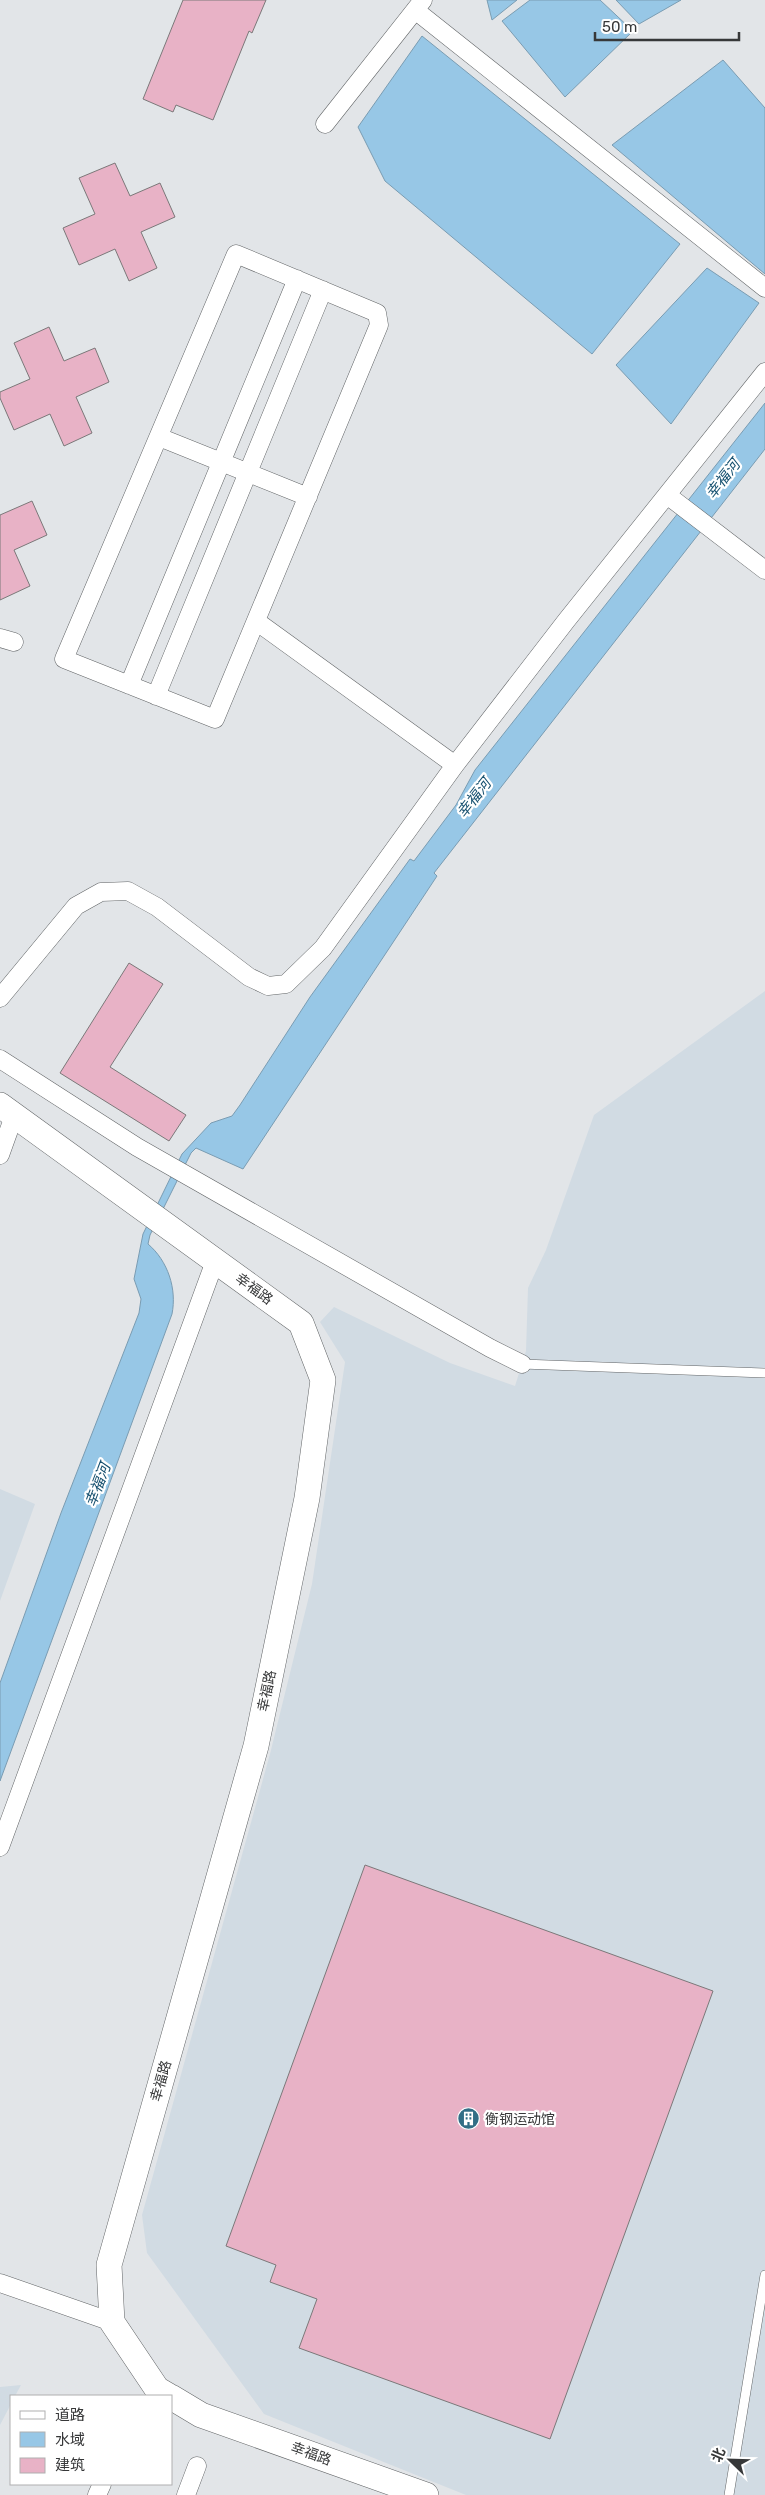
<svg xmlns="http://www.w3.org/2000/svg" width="765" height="2495" font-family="Rubik,'Noto Sans SC',sans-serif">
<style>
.built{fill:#d1dbe3}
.water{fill:#97c7e6;stroke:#7a9cb2}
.building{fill:#e8b2c6;stroke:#7b7879}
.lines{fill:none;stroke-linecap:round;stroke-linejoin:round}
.lane-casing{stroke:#626567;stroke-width:10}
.street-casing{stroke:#626567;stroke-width:19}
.secondary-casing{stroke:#626567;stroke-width:26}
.lane{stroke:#fff;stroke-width:9}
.street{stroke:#fff;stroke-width:18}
.secondary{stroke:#fff;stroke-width:25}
.labels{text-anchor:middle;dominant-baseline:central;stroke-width:4.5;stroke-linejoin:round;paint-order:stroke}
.street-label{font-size:14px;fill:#373839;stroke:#fff}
.poi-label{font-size:14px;fill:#373839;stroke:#fff;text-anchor:start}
.water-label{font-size:15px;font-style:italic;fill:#16506f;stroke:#fff}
</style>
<rect width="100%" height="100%" fill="#e2e5e8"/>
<!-- built -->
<path class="built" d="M 765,991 L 765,2495 L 466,2495 L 264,2414 L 147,2253 L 142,2215 L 270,1754 L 312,1584 L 345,1362 L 320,1322 L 334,1307 L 450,1363 L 515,1386 L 526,1351 L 528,1288 L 546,1250 L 594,1115 Z
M 0,1489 L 35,1504 L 0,1601 Z
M 21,2385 L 15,2396 L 11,2396 L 11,2404 L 0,2425 L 0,2387 Z"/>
<!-- water -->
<path class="water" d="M 487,0 L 517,0 L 492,20 Z
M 530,0 L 600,0 L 633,31 L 565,97 L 502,21 Z
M 616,0 L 681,0 L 639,24 Z
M 422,36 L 680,244 L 592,354 L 385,181 L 358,127 Z
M 723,60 L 765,108 L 765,274 L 612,145 Z
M 707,268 L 759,303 L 671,424 L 616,365 Z
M 765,403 L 765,449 L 434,873 L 437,876 L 243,1169 L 196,1148 L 191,1153 L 150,1235 L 148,1244 C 168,1261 177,1289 172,1314 L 0,1781 L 0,1683 L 61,1513 L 139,1313 L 141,1299 L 134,1279 L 143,1234 L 182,1154 L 211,1123 L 232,1116 L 240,1105 L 310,997 L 410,859 L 414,861 L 456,805 L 475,770 Z"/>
<!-- building -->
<path class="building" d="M 183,0 L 266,0 L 252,33 L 249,31 L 213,120 L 176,105 L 173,112 L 143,99 Z
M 115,163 L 130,196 L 160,183 L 175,217 L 141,232 L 157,268 L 129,281 L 115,249 L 79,265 L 63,228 L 95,214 L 79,178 Z
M 49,327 L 64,361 L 95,348 L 109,382 L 76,397 L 92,433 L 64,446 L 50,414 L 14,430 L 0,398 L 0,392 L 30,379 L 14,343 Z
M 32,501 L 47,535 L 14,550 L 30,586 L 0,600 L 0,515 Z
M 129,963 L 163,984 L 110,1067 L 186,1115 L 169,1141 L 60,1073 Z
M 365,1865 L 713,1991 L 550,2439 L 299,2348 L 317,2299 L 270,2282 L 276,2265 L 226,2246 Z"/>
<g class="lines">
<defs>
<path id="lane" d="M 522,1364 L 765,1373
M 729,2495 L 765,2275"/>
<path id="street" d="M 415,10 L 765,288
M 325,124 L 423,0
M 236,254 L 377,313 L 379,325 L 215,719 L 64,659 Z
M 159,437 L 308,497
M 667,495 L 765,570
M 256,621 L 455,765
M 0,638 L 14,642
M 129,685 L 297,279
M 156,696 L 323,290
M 0,998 L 76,906 L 101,892 L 128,891 L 157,907 L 249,977 L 268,986 L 286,984 L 323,948 L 455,765 L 566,621 L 765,372
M 0,1059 L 137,1147 L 490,1348 L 522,1364
M 0,1155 L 14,1116
M 0,1847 L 215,1261
M 0,2283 L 112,2322
M 97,2495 L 102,2484
M 186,2495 L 197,2466"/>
<path id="secondary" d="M 0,1105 L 301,1323 L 323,1380 L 307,1498 L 256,1746 L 109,2265 L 112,2322 L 157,2389 L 169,2396
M 171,2397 L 201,2415 L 426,2495"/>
</defs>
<!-- lane casing -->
<use href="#lane" class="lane-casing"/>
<!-- street casing -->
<use href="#street" class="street-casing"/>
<!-- secondary casing -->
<use href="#secondary" class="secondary-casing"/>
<!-- lane -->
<use href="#lane" class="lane"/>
<!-- street -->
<use href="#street" class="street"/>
<!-- secondary -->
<use href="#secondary" class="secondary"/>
</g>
<!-- icons -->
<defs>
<symbol id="building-disc" viewBox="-11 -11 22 22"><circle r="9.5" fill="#326e86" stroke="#fff"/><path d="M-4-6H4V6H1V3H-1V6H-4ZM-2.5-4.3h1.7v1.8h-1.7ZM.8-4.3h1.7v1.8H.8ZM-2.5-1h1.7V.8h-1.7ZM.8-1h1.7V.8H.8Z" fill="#fff"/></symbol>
</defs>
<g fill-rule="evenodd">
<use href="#building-disc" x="456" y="2106" width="25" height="25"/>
</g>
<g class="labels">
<!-- street labels -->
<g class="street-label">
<text transform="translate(254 1289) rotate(36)">幸福路</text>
<text transform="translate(267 1691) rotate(-78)">幸福路</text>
<text transform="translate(161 2081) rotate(-74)">幸福路</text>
<text transform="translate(311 2454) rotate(20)">幸福路</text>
</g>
<!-- poi labels -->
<g class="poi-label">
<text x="485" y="2119">衡钢运动馆</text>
</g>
<!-- water labels -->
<g class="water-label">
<text transform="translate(723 479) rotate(-52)">幸福河</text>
<text transform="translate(474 798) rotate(-52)">幸福河</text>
<text transform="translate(98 1485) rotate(-69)">幸福河</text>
</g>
</g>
<!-- legend -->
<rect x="10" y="2395" width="162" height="90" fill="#ffffff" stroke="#afafb0"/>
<rect x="20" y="2411" width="25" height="8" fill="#ffffff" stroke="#afafb0"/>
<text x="55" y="2420" font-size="15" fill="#373839">道路</text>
<rect x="20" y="2432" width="25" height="15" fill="#97c7e6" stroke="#afafb0"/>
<text x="55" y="2445" font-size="15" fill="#373839">水域</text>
<rect x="20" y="2458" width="25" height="15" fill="#e8b2c6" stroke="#afafb0"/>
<text x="55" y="2470" font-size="15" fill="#373839">建筑</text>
<!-- north arrow -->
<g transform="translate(730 2460) rotate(293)" stroke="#ffffff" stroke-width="4" paint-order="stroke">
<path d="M0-4L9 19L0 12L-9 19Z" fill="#373839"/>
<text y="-8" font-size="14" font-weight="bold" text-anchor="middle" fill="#373839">北</text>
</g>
<!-- scale -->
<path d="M595 32v8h144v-8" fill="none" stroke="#373839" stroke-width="2.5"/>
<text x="602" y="32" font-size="15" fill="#373839" stroke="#ffffff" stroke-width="4" paint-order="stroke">50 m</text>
</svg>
